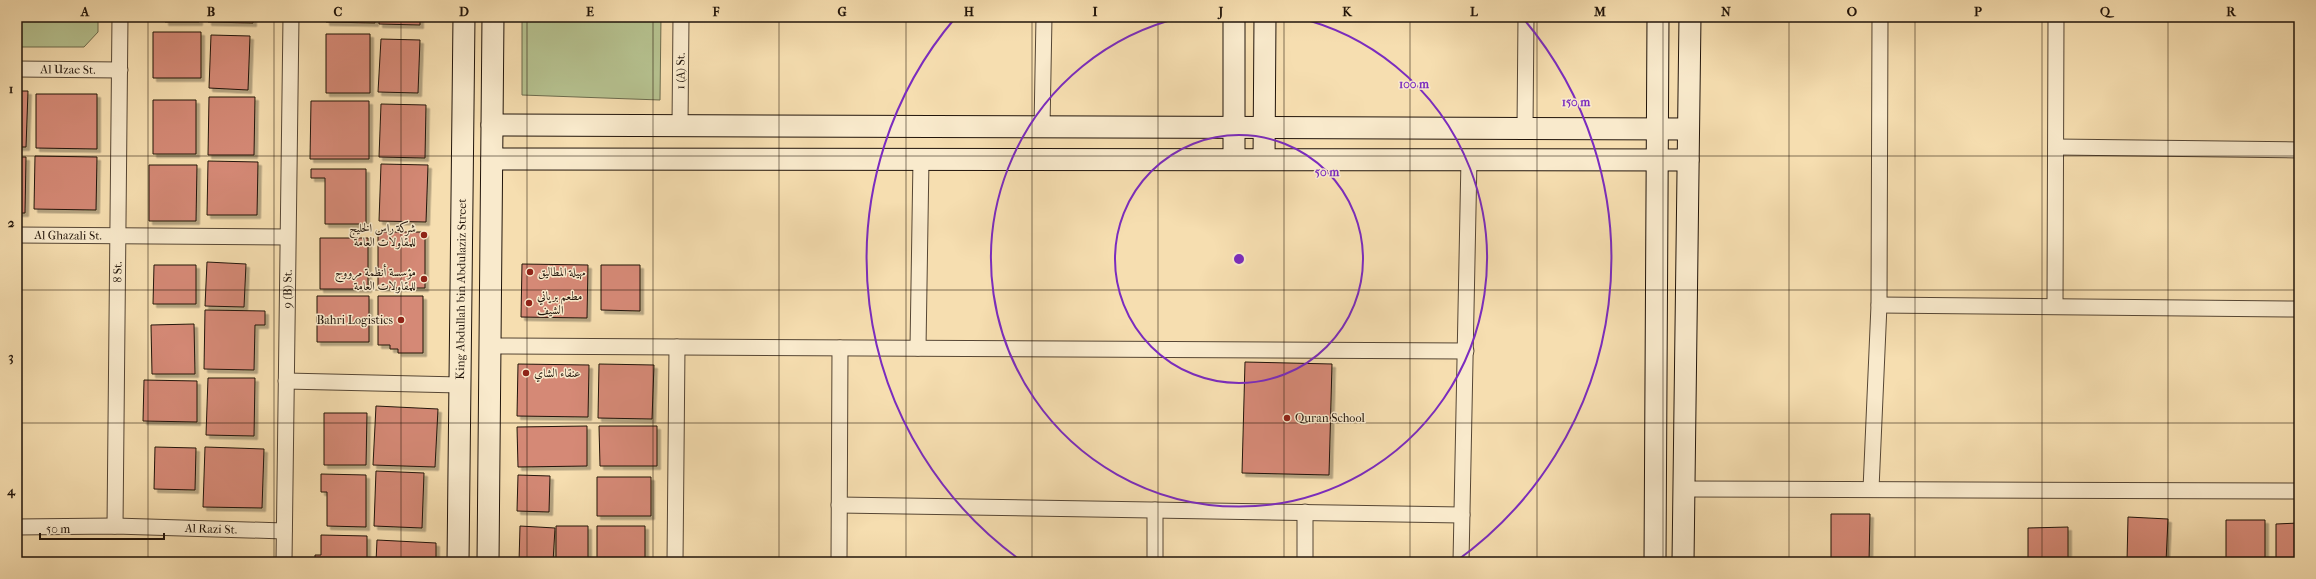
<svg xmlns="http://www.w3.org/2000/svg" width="2316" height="579" font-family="'IM FELL French Canon',Amiri,serif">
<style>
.green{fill:#b6c290;stroke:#6c6b4d}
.building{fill:#d58976;stroke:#21140a;filter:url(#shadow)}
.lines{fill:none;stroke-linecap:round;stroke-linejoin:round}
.minor-casing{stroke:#564634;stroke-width:17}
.secondary-casing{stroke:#21140a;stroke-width:23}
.minor{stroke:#f9eacc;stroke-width:15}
.secondary{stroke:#f9eacc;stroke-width:21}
.grid{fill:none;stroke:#21140a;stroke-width:1;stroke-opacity:0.55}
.ring{fill:none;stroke:#7b2cbf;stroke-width:2}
.poi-dot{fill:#8f2418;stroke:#f9eacc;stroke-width:1.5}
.labels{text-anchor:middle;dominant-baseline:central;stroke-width:3;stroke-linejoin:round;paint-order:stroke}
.street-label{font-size:12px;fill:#21140a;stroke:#f9eacc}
.poi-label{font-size:12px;fill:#21140a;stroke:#f9eacc;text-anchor:start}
.centre{fill:#7b2cbf;stroke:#f9eacc;stroke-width:2}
.ring-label{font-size:12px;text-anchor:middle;font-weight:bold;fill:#7b2cbf;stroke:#f9eacc;stroke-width:3;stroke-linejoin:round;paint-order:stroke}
.neatline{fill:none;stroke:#21140a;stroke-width:1.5}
.grid-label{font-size:13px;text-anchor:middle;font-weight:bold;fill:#21140a}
</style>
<defs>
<filter id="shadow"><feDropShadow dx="3.5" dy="3.5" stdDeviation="0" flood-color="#0004"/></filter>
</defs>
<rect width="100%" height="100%" fill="#f6deb0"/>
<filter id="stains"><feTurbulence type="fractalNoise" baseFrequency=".005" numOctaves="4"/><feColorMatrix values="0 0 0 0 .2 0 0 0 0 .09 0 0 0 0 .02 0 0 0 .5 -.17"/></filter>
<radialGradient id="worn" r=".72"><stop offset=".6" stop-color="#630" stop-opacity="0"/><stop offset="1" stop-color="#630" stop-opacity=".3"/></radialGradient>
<!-- green -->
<path class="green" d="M 17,17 L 98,17 L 98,32 L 84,47 L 17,47 Z
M 522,17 L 661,17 L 660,100 L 522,95 Z"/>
<!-- building -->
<path class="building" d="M 165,17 L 199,17 L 199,22 L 165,22 Z
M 208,17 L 253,17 L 253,23 L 208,22 Z
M 326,17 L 375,17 L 375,23 L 326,22 Z
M 379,17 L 420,17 L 420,25 L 379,24 Z
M 153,32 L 201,32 L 201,78 L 153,78 Z
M 326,34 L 370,34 L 370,93 L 326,93 Z
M 211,35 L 250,36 L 248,90 L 209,88 Z
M 381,39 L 420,40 L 418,93 L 378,92 Z
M 17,91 L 28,91 L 26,147 L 17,147 Z
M 36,94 L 97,94 L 97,149 L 36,148 Z
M 209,97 L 255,97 L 254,155 L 208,155 Z
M 153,100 L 196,100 L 196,154 L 153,154 Z
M 311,101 L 369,101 L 369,159 L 310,159 Z
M 381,104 L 426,105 L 425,158 L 379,157 Z
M 35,156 L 97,157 L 96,210 L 34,209 Z
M 17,157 L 26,157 L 25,213 L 17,213 Z
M 208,161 L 258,162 L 257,215 L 207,215 Z
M 381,164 L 428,165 L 426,222 L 379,221 Z
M 149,165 L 197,165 L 196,221 L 149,221 Z
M 311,169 L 366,169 L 366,224 L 325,224 L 325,178 L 311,178 Z
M 378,232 L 425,232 L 425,288 L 378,288 Z
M 320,238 L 368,238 L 368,289 L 320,289 Z
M 207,262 L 246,264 L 244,307 L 205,306 Z
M 522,264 L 588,265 L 587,318 L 521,317 Z
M 154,265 L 196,265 L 196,304 L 153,304 Z
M 601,265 L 640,265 L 640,311 L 601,310 Z
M 317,296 L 369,296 L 369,342 L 317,342 Z
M 378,296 L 423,296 L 423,353 L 398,353 L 398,349 L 390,349 L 390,345 L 378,345 Z
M 205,310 L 265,311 L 265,325 L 255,325 L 254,370 L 204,369 Z
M 194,324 L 195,374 L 152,374 L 151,325 Z
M 1245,362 L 1332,364 L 1329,475 L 1242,473 Z
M 518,364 L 589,365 L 588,417 L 517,416 Z
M 599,364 L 654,365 L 652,419 L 598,418 Z
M 208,378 L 255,378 L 254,436 L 206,435 Z
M 144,380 L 197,381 L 197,422 L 143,421 Z
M 376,406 L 438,409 L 435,467 L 373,465 Z
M 324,413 L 367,413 L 366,465 L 324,465 Z
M 17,426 L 18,426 L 18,472 L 17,472 Z
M 587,426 L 587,466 L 518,467 L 517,427 Z
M 599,426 L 657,426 L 657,466 L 600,466 Z
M 155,447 L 196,448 L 195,490 L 154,489 Z
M 205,447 L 264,449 L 262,508 L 203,507 Z
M 376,471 L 424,473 L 422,528 L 374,526 Z
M 321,474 L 366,475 L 366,527 L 327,526 L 327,492 L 321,492 Z
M 518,475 L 550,476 L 549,512 L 517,511 Z
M 597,477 L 651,477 L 651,516 L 597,516 Z
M 1831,514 L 1870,514 L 1869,562 L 1831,562 Z
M 2128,517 L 2168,519 L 2166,562 L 2127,562 Z
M 2226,520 L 2265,520 L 2265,562 L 2226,562 Z
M 2299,523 L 2299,562 L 2276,562 L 2276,524 Z
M 520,526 L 555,528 L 553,562 L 519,562 Z
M 556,526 L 588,526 L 588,562 L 556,562 Z
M 597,526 L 645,526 L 645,562 L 597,562 Z
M 2068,527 L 2068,562 L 2028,562 L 2028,528 Z
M 321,535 L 367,536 L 367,562 L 315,562 L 315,555 L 321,555 Z
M 377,540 L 436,543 L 436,562 L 376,562 Z"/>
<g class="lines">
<defs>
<g id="minor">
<path id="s1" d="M 17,69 L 120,70"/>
<path id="s2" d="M 680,125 L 681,17"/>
<path d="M 1042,127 L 1044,17"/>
<path d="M 1525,128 L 1526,17"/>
<path d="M 2056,147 L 2299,150"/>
<path id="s3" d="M 17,235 L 287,237"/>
<path d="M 1879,305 L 2299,309"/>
<path d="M 2055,306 L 2056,17"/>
<path d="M 490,346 L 1466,351"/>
<path d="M 918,348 L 921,159"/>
<path d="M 286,381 L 460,385"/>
<path d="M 1684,489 L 2299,491"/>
<path d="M 1871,489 L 1879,305 L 1880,17"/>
<path d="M 839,505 L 1462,515"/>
<path id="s4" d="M 115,526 L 120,17"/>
<path id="s5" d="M 17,527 L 115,526 L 284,531"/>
<path id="s6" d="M 284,562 L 291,17"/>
<path d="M 675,562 L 677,347"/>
<path d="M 839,562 L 840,348"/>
<path d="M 1155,562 L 1155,510"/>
<path d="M 1305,562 L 1305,512"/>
<path d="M 1461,562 L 1469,159"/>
</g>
<g id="secondary">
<path d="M 492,125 L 1688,129"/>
<path d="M 492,159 L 1688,160"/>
<path d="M 1234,159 L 1234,17"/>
<path d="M 1264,159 L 1265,17"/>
<path id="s7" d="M 458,562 L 464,17"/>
<path d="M 488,562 L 493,17"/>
<path d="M 1655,562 L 1658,17"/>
<path d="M 1683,562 L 1690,17"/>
</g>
</defs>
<!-- minor casing -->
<use href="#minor" class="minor-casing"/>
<!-- secondary casing -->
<use href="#secondary" class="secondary-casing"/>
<!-- minor -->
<use href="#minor" class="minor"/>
<!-- secondary -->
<use href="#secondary" class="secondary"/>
</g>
<!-- grid -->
<path class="grid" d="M 148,17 L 148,562M 274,17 L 274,562M 401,17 L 401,562M 527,17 L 527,562M 653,17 L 653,562M 779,17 L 779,562M 906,17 L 906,562M 1032,17 L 1032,562M 1158,17 L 1158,562M 1284,17 L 1284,562M 1410,17 L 1410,562M 1537,17 L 1537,562M 1663,17 L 1663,562M 1789,17 L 1789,562M 1915,17 L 1915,562M 2042,17 L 2042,562M 2168,17 L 2168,562M 17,156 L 2299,156M 17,290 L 2299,290M 17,423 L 2299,423"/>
<!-- distance rings -->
<g class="ring">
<circle cx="1239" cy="259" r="124"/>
<path d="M1295 17A248 248 0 1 1 1183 17"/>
<path d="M1023 562A372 372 0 0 1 956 17M1522 17A372 372 0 0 1 1455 562"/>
</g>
<!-- markers -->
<g class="poi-dot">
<circle cx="424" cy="235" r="4"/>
<circle cx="530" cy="272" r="4"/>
<circle cx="424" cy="279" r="4"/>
<circle cx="529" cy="303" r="4"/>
<circle cx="401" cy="320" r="4"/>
<circle cx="526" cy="373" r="4"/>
<circle cx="1287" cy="418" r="4"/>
</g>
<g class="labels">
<!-- street labels -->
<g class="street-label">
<text stroke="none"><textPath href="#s1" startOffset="51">Al Uzae St.</textPath></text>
<text stroke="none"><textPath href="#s2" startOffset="54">1 (A) St.</textPath></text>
<text stroke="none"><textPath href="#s3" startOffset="51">Al Ghazali St.</textPath></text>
<text stroke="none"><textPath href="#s4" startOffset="254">8 St.</textPath></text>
<text stroke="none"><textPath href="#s6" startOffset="273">9 (B) St.</textPath></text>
<text stroke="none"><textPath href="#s7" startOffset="273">King Abdullah bin Abdulaziz Street</textPath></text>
<text stroke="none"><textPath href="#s5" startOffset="194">Al Razi St.</textPath></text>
</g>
<!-- poi labels -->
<g class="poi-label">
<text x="416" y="228" text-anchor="end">شركة راس الخليج<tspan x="416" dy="14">للمقاولات العامة</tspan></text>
<text x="416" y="272" text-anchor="end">مؤسسة أنظمة مرووج<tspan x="416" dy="14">للمقاولات العامة</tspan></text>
<text x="538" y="272">مهيلة المطاليق</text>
<text x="537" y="296">مطعم برياني<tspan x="537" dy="14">الشيف</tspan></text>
<text x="393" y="320" text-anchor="end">Bahri Logistics</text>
<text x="534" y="373">عنقاء الشاي</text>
<text x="1295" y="418">Quran School</text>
</g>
</g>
<circle cx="1239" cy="259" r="6" class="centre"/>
<g class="ring-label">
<text x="1414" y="88">100 m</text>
<text x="1576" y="106">150 m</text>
<text x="1327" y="176">50 m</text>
</g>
<!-- margin -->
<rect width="2316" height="579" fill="none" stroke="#f6deb0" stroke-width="44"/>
<!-- scale -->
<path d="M40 533v6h124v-6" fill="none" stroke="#21140a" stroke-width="2"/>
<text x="46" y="533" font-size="12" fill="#21140a" stroke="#f9eacc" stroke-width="3" paint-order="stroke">50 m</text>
<rect x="22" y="22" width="2272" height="535" class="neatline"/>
<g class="grid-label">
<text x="85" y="16">A</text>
<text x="211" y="16">B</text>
<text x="338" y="16">C</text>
<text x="464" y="16">D</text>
<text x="590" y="16">E</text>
<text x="716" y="16">F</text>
<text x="842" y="16">G</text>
<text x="969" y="16">H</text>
<text x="1095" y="16">I</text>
<text x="1221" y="16">J</text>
<text x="1347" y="16">K</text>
<text x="1474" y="16">L</text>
<text x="1600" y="16">M</text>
<text x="1726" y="16">N</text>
<text x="1852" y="16">O</text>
<text x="1978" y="16">P</text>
<text x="2105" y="16">Q</text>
<text x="2231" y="16">R</text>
<text x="11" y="93">1</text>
<text x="11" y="227">2</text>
<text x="11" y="361">3</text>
<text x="11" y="495">4</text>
</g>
<rect width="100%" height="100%" filter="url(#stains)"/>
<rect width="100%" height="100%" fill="url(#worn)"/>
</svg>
